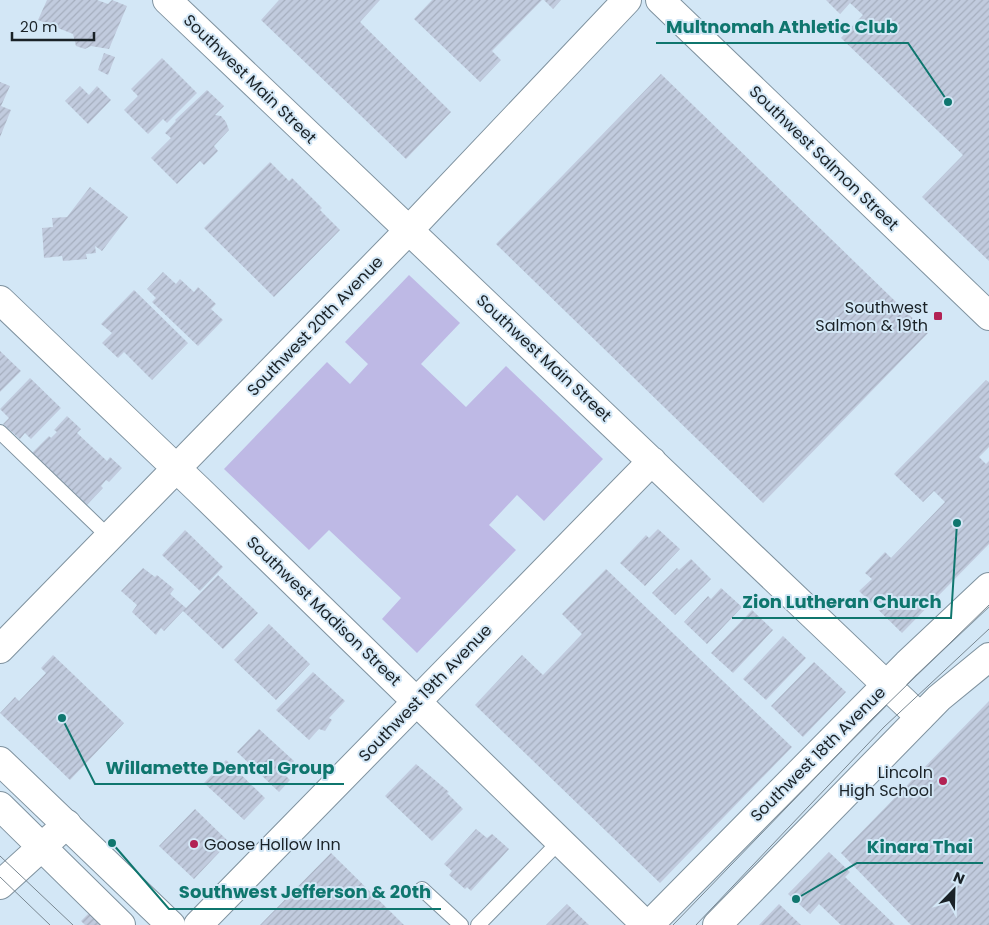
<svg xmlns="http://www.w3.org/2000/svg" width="989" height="925" font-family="Poppins,sans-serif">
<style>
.grass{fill:#beb9e5}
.building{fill:url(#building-hatch)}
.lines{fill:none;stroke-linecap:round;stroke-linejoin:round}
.service-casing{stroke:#7f929f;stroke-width:16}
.minor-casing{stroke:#7f929f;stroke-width:30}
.tertiary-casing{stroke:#7f929f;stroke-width:30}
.secondary-casing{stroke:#7f929f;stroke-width:30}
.service{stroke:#fff;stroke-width:14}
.minor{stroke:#fff;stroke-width:28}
.tertiary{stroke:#fff;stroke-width:28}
.secondary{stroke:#fff;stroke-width:28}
.tram{stroke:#798791;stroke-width:1}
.poi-dot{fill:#b22254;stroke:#d3e7f6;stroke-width:2}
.labels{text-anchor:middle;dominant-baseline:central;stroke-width:4;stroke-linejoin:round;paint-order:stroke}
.street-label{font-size:16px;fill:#1a2227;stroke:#d3e7f6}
.poi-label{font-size:16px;fill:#1a2227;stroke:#d3e7f6;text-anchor:end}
.leader{fill:none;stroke:#0f766e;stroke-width:2}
.callout-dot{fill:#0f766e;stroke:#d3e7f6;stroke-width:2}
.callout-label{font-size:18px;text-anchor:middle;font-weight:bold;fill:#0f766e;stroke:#d3e7f6;stroke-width:4;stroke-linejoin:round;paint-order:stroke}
</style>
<defs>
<pattern id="building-hatch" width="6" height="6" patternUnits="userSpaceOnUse" patternTransform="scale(1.25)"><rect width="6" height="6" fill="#c1cbde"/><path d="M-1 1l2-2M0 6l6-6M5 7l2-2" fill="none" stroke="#a5aebe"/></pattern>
</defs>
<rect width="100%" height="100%" fill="#d3e7f6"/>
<!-- grass -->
<path class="grass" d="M 409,275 L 460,323 L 421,364 L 466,407 L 506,366 L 603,459 L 544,521 L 517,495 L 489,525 L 516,550 L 417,653 L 382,619 L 401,598 L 329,530 L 309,550 L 224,469 L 327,362 L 350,384 L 368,364 L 345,342 Z"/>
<!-- building -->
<path class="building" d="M 47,0 L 97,0 L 108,4 L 112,0 L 127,6 L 109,49 L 91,46 L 85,49 L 76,46 L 73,34 L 38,20 Z
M 279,0 L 380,0 L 360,22 L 451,112 L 406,159 L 261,20 Z
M 432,0 L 542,0 L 492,51 L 501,60 L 480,82 L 414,19 Z
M 544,0 L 561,0 L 553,9 Z
M 826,0 L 989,0 L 989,261 L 922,197 L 963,155 L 841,38 L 863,15 L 850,3 L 840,14 Z
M 104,53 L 115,57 L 108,75 L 98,70 Z
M 162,58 L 197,93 L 167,123 L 163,119 L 148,134 L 124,110 L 138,96 L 131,89 Z
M 661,74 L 928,333 L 763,503 L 496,244 Z
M 0,82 L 10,86 L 1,106 L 11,110 L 0,137 Z
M 80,86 L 89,95 L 97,86 L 111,100 L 88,124 L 65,101 Z
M 207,90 L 224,106 L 215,115 L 221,116 L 226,122 L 229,130 L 214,146 L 218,151 L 204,165 L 200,161 L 177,184 L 151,158 L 171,138 L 165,133 L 176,121 L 175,120 Z
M 270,162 L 289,181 L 292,178 L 322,208 L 320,210 L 340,230 L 274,297 L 204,228 Z
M 90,187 L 128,217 L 102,251 L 95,246 L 96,253 L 86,254 L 87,259 L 63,261 L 62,256 L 44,258 L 42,228 L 53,227 L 52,218 L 67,217 Z
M 163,272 L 176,284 L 180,279 L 194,292 L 198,287 L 216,304 L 211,309 L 223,320 L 198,346 L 152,302 L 156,298 L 147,289 Z
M 134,290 L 188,343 L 152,380 L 124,352 L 118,358 L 102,343 L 112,333 L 101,324 Z
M 0,351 L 21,371 L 0,392 Z
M 30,378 L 61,408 L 31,439 L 25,433 L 20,439 L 3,424 L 9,418 L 0,409 Z
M 986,380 L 989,382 L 989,447 L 979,457 L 986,464 L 989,461 L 989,544 L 902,633 L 859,591 L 872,579 L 865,573 L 885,552 L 891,558 L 945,502 L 934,491 L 923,502 L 894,474 Z
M 67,416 L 81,429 L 77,433 L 107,461 L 110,457 L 122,468 L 109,482 L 106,480 L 101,486 L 103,488 L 84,508 L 30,455 L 49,436 L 51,438 L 57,432 L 54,430 Z
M 658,529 L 680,549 L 645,586 L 620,563 L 646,535 L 649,538 Z
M 185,530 L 223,567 L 200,591 L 162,555 Z
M 691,559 L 711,579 L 675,615 L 652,593 L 677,568 L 679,570 Z
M 143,568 L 155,577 L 157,575 L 174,589 L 170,594 L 186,608 L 218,575 L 258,613 L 223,649 L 183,611 L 164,631 L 161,628 L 156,635 L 132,612 L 137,605 L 121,591 Z
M 606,569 L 792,747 L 660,883 L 475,705 L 522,655 L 543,675 L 582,634 L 562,614 Z
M 721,588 L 742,607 L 707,644 L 684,622 L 708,596 L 711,599 Z
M 752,610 L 773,630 L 733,673 L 711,653 Z
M 269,624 L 310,664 L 276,700 L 234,660 Z
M 783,636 L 806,658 L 766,700 L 743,679 Z
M 53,655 L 124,723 L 70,780 L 0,713 L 15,697 L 19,701 L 46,673 L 41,668 Z
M 814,662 L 846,692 L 803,737 L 771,706 Z
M 313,672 L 345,701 L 329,718 L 332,720 L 325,731 L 319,729 L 309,740 L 276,710 Z
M 989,701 L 989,925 L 911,925 L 841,853 Z
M 259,729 L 294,761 L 283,773 L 290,780 L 279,792 L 237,752 Z
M 226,760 L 265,798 L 244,820 L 204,783 Z
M 416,764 L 449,792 L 447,793 L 463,809 L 432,841 L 385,796 Z
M 195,809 L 229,842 L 194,879 L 159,846 Z
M 476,829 L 487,838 L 492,834 L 509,849 L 471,891 L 467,887 L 465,889 L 449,875 L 452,871 L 444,864 Z
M 829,852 L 850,872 L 845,877 L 895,925 L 841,925 L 819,904 L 810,914 L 788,894 Z
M 331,853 L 404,925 L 260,925 Z
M 567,904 L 589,925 L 546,925 Z
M 779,904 L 801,925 L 759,925 Z
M 89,913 L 101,925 L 85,925 L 81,921 Z"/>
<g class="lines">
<defs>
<path id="service" d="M 0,432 L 109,537
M 422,889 L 461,925
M 478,925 L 560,841"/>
<path id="minor" d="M 167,0 L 920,717
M 0,300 L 199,490 L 646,925
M 0,649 L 409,230 L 627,0
M 0,885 L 67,824
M 198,925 L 652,461"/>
<path id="tertiary" d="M 660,0 L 989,316
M 649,925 L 907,664 L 989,587
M 717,925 L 939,698 L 989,657"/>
<path id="secondary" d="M 0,761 L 171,925
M 0,806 L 121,925"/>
</defs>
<!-- service casing -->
<use href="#service" class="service-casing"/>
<!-- minor casing -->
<use href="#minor" class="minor-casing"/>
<!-- tertiary casing -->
<use href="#tertiary" class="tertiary-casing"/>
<!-- secondary casing -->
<use href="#secondary" class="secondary-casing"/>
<!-- service -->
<use href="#service" class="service"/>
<!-- minor -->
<use href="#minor" class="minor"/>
<!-- tertiary -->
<use href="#tertiary" class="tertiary"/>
<!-- secondary -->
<use href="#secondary" class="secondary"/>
<!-- tram -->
<path class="tram" d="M 0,856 L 73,925
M 0,877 L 50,925
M 673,925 L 873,718 L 989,605
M 696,925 L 884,727 L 989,629"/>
</g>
<!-- markers -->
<g class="poi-dot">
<rect x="933" y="311" width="10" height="10" rx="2.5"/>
<circle cx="943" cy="781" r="5"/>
<circle cx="194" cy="844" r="5"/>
</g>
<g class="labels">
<!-- street labels -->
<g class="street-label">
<text transform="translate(250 79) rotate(44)">Southwest Main Street</text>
<text transform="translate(824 158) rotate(44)">Southwest Salmon Street</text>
<text transform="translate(315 326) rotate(-46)">Southwest 20th Avenue</text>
<text transform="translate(544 358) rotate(43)">Southwest Main Street</text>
<text transform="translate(324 611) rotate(44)">Southwest Madison Street</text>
<text transform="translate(425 693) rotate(-46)">Southwest 19th Avenue</text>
<text transform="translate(818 754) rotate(-45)">Southwest 18th Avenue</text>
</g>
<!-- poi labels -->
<g class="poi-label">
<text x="928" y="307">Southwest<tspan x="928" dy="18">Salmon &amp; 19th</tspan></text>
<text x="933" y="772">Lincoln<tspan x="933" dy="18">High School</tspan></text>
<text x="204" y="844" text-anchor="start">Goose Hollow Inn</text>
</g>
</g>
<!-- callouts -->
<path class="leader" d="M948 102L908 43H656M957 523L951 618H732M62 718L95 784H344M796 899L857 863H983M112 843L169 909H441"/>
<g class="callout-dot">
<circle cx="948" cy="102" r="5"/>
<circle cx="957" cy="523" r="5"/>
<circle cx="62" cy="718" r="5"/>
<circle cx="796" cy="899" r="5"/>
<circle cx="112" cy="843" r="5"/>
</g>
<g class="callout-label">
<text x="782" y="33">Multnomah Athletic Club</text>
<text x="842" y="608">Zion Lutheran Church</text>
<text x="220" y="774">Willamette Dental Group</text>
<text x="920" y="853">Kinara Thai</text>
<text x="305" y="898">Southwest Jefferson &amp; 20th</text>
</g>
<!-- north arrow -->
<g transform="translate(954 890) rotate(23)" stroke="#d3e7f6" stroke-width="4" paint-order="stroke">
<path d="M0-4L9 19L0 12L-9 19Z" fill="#1a2227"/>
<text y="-8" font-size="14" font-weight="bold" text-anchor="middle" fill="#1a2227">N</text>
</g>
<!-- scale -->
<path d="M12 32v8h82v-8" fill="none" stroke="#1a2227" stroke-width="2.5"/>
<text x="20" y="32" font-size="15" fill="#1a2227" stroke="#d3e7f6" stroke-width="4" paint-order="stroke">20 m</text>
</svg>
